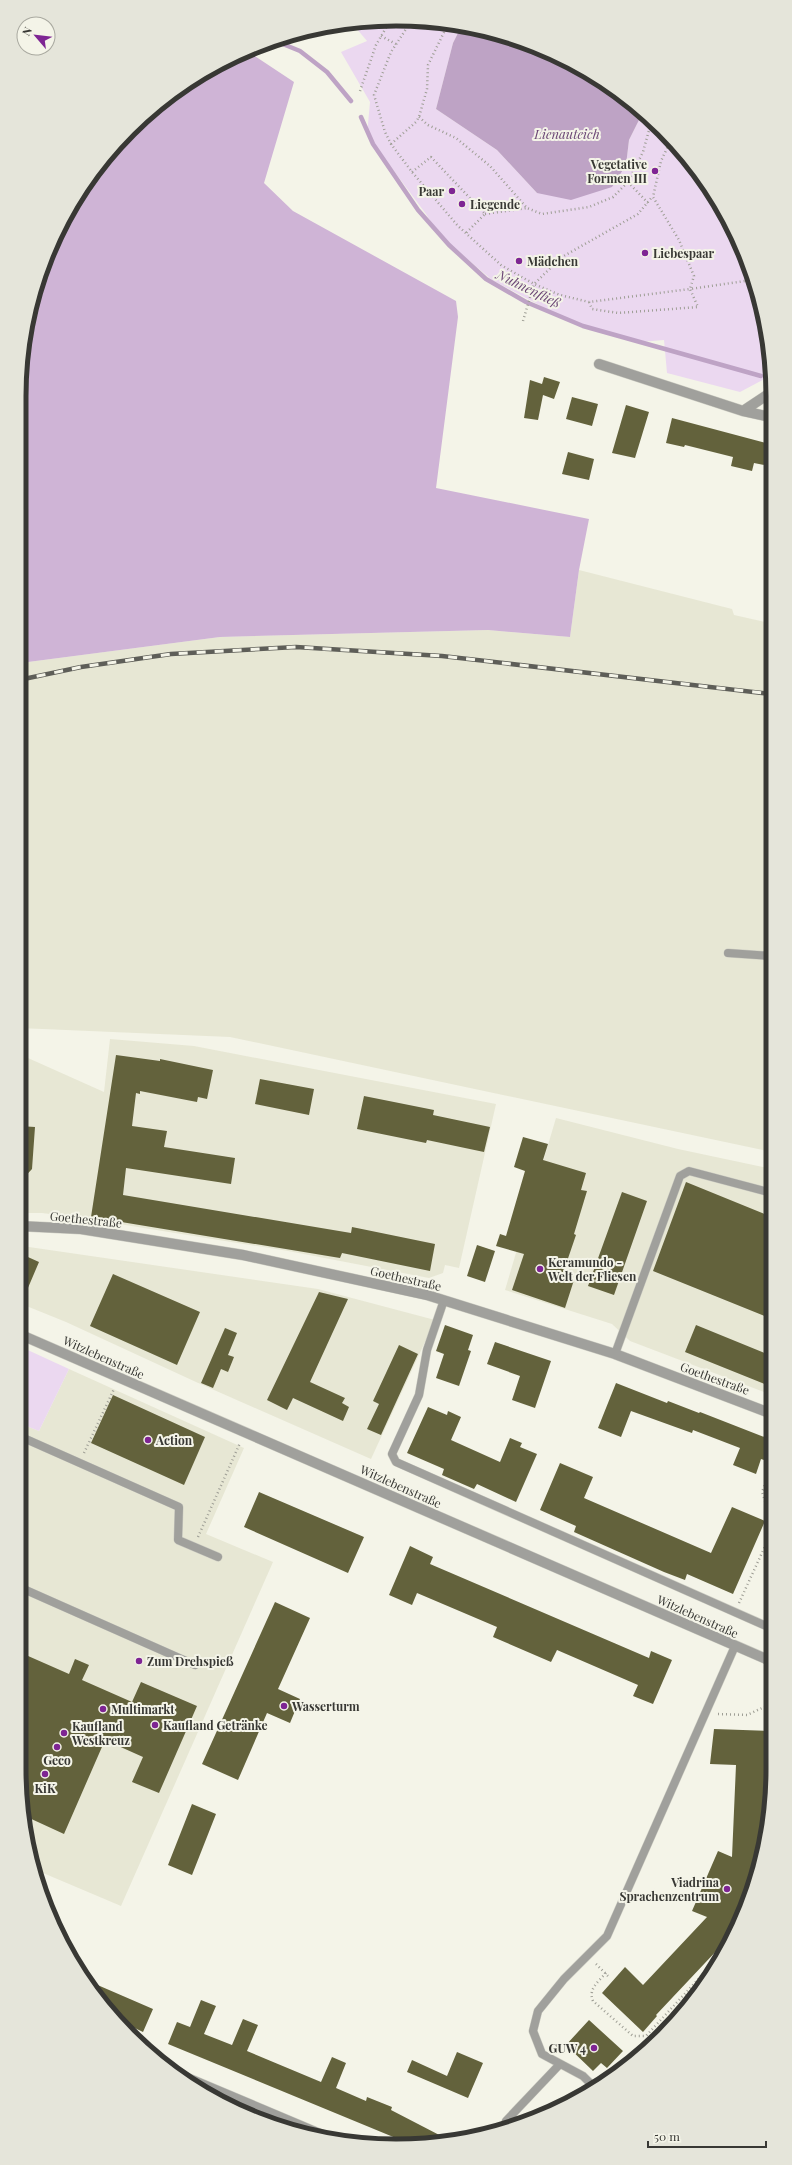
<svg xmlns="http://www.w3.org/2000/svg" width="792" height="2165" font-family="'Playfair Display',serif">
<style>
.built{fill:#e7e7d4}
.green{fill:#ebd8f0}
.forest{fill:#cfb4d6}
.water{fill:#bea3c5}
.lines{fill:none;stroke-linecap:round;stroke-linejoin:round}
.stream{stroke:#bea3c5;stroke-width:4.5}
.building{fill:#63623c}
.service-casing{stroke:#cecec4;stroke-width:9}
.minor-casing{stroke:#cecec4;stroke-width:11}
.path{stroke:#9e9e95;stroke-width:2.5;stroke-dasharray:1 3;stroke-linecap:butt}
.service{stroke:#a0a09c;stroke-width:8}
.minor{stroke:#a0a09c;stroke-width:10}
.rail-casing{stroke:#5e5e58;stroke-width:4.5}
.rail{stroke:#f4f4e8;stroke-width:3;stroke-dasharray:9;stroke-linecap:butt}
.poi-dot{fill:#7e2593;stroke:#f4f4e8;stroke-width:1.5}
.labels{text-anchor:middle;dominant-baseline:central;stroke-width:4;stroke-linejoin:round;paint-order:stroke}
.poi-label{font-size:12px;font-weight:bold;fill:#383834;stroke:#f4f4e8;text-anchor:start}
.street-label{font-size:12px;fill:#383834;stroke:#f4f4e8}
.water-label{font-size:13px;font-style:italic;fill:#6b4675;stroke:#f4f4e8}
.rim{fill:none;stroke:#383834;stroke-width:5}
</style>
<rect width="100%" height="100%" fill="#f4f4e8"/>
<!-- built -->
<path class="built" d="M 579,570 L 732,609 L 734,615 L 770,623 L 772,1152 L 230,1037 L 19,1028 L 19,665 L 28,662 L 220,637 L 488,630 L 570,637 Z
M 110,1039 L 194,1046 L 496,1104 L 459,1268 L 445,1265 L 443,1273 L 429,1278 L 288,1251 L 88,1219 L 42,1213 L 19,1213 L 19,1054 L 104,1092 Z
M 556,1118 L 678,1149 L 772,1169 L 772,1395 L 630,1341 L 612,1324 L 505,1290 Z
M 22,1246 L 318,1289 L 435,1320 L 371,1459 L 196,1382 L 66,1322 L 19,1303 L 19,1255 Z
M 69,1369 L 244,1448 L 206,1534 L 273,1562 L 121,1906 L 36,1870 L 19,1769 L 19,1423 L 39,1431 Z"/>
<!-- green -->
<path class="green" d="M 421,20 L 461,27 L 453,43 L 436,109 L 497,150 L 537,193 L 626,165 L 629,140 L 642,114 L 680,148 L 744,252 L 770,347 L 770,376 L 740,392 L 667,373 L 664,340 L 640,342 L 573,323 L 492,280 L 439,235 L 426,214 L 367,135 L 370,102 L 341,52 L 367,41 L 351,22 Z
M 19,1346 L 69,1369 L 39,1431 L 19,1423 Z"/>
<!-- forest -->
<path class="forest" d="M 247,51 L 294,82 L 264,183 L 293,211 L 456,301 L 458,317 L 436,488 L 589,519 L 579,570 L 570,637 L 488,630 L 220,637 L 28,662 L 19,665 L 19,557 L 21,528 L 19,528 L 19,396 L 32,298 L 58,229 L 97,166 L 148,112 L 208,69 Z"/>
<!-- water -->
<path class="water" d="M 461,27 L 494,32 L 605,82 L 642,114 L 629,140 L 626,165 L 612,187 L 571,200 L 537,193 L 497,150 L 436,109 L 453,43 Z"/>
<g class="lines">
<!-- stream -->
<path class="stream" d="M 273,40 L 300,51 L 327,72 L 351,101
M 361,117 L 373,144 L 418,210 L 449,245 L 486,279 L 526,302 L 583,326 L 761,376"/>
</g>
<!-- building -->
<path class="building" d="M 544,377 L 560,382 L 554,399 L 543,395 L 538,420 L 524,418 L 530,380 L 542,384 Z
M 572,397 L 598,404 L 592,426 L 566,419 Z
M 626,405 L 649,412 L 635,458 L 612,453 Z
M 672,418 L 770,444 L 770,466 L 754,463 L 752,471 L 731,466 L 733,457 L 685,445 L 684,447 L 666,443 Z
M 568,452 L 594,459 L 589,480 L 562,474 Z
M 116,1055 L 160,1061 L 160,1059 L 213,1070 L 207,1099 L 198,1097 L 197,1102 L 140,1091 L 140,1094 L 136,1093 L 132,1126 L 167,1131 L 164,1147 L 235,1158 L 231,1184 L 126,1168 L 123,1195 L 351,1233 L 352,1227 L 435,1244 L 430,1271 L 342,1253 L 340,1258 L 91,1217 Z
M 260,1079 L 314,1089 L 309,1115 L 255,1104 Z
M 364,1096 L 434,1110 L 433,1115 L 490,1127 L 484,1152 L 427,1140 L 426,1143 L 357,1129 Z
M 19,1126 L 35,1127 L 32,1169 L 19,1183 Z
M 523,1137 L 548,1144 L 543,1160 L 586,1173 L 581,1190 L 587,1191 L 574,1234 L 576,1235 L 562,1276 L 574,1280 L 565,1308 L 512,1290 L 524,1254 L 496,1246 L 500,1234 L 506,1236 L 525,1171 L 514,1167 Z
M 686,1182 L 772,1217 L 772,1319 L 653,1271 Z
M 622,1192 L 647,1201 L 614,1295 L 588,1286 Z
M 477,1245 L 495,1251 L 485,1282 L 467,1276 Z
M 19,1253 L 39,1262 L 19,1309 Z
M 113,1274 L 200,1312 L 177,1365 L 90,1326 Z
M 319,1292 L 348,1299 L 310,1382 L 345,1398 L 342,1403 L 349,1407 L 343,1421 L 293,1398 L 287,1410 L 267,1400 Z
M 445,1325 L 473,1335 L 468,1350 L 471,1351 L 459,1386 L 436,1378 L 444,1354 L 436,1351 Z
M 696,1325 L 772,1356 L 772,1387 L 685,1352 Z
M 225,1328 L 237,1333 L 228,1355 L 234,1357 L 228,1372 L 221,1369 L 213,1388 L 201,1383 Z
M 495,1342 L 551,1361 L 535,1408 L 512,1400 L 520,1376 L 487,1364 Z
M 399,1345 L 418,1354 L 381,1435 L 367,1429 L 379,1404 L 373,1401 Z
M 616,1383 L 667,1403 L 668,1401 L 699,1413 L 700,1412 L 772,1440 L 764,1460 L 761,1459 L 756,1474 L 733,1465 L 740,1448 L 693,1430 L 692,1433 L 631,1411 L 621,1437 L 598,1428 Z
M 113,1395 L 205,1437 L 184,1485 L 91,1443 Z
M 428,1407 L 447,1415 L 448,1411 L 461,1417 L 451,1440 L 500,1462 L 510,1438 L 522,1443 L 520,1447 L 537,1454 L 516,1502 L 477,1484 L 474,1489 L 442,1475 L 444,1469 L 407,1453 Z
M 560,1463 L 593,1477 L 584,1498 L 711,1553 L 732,1507 L 765,1521 L 733,1594 L 687,1574 L 685,1580 L 664,1572 L 574,1532 L 576,1526 L 540,1510 Z
M 259,1492 L 364,1537 L 348,1573 L 244,1527 Z
M 410,1546 L 433,1557 L 430,1564 L 649,1658 L 651,1651 L 672,1660 L 653,1704 L 633,1696 L 638,1685 L 557,1650 L 551,1662 L 493,1637 L 497,1627 L 417,1593 L 412,1605 L 389,1595 Z
M 275,1602 L 310,1618 L 278,1689 L 300,1699 L 290,1723 L 267,1713 L 238,1780 L 202,1764 Z
M 19,1652 L 69,1674 L 75,1659 L 89,1665 L 82,1680 L 132,1702 L 141,1682 L 197,1706 L 159,1793 L 132,1782 L 143,1757 L 105,1740 L 64,1834 L 27,1817 L 19,1769 Z
M 714,1729 L 771,1731 L 770,1753 L 768,1753 L 765,1832 L 760,1867 L 737,1929 L 656,2015 L 657,2016 L 643,2032 L 602,1993 L 625,1967 L 643,1985 L 707,1917 L 692,1911 L 718,1851 L 732,1857 L 736,1765 L 710,1764 Z
M 192,1804 L 216,1814 L 192,1875 L 168,1865 Z
M 86,1980 L 153,2009 L 143,2032 L 112,2017 Z
M 201,2000 L 216,2006 L 204,2034 L 232,2045 L 243,2019 L 258,2025 L 247,2051 L 321,2082 L 332,2057 L 346,2063 L 336,2088 L 366,2101 L 367,2097 L 392,2107 L 391,2110 L 447,2139 L 403,2141 L 168,2044 L 177,2022 L 190,2027 Z
M 589,2020 L 623,2051 L 607,2068 L 601,2063 L 593,2071 L 566,2045 Z
M 457,2052 L 483,2063 L 468,2098 L 407,2072 L 412,2060 L 447,2076 Z"/>
<g class="lines">
<defs>
<path id="service" d="M 728,953 L 771,956
M 444,1300 L 427,1350 L 419,1395 L 392,1454 L 396,1462 L 773,1629
M 615,1354 L 680,1176 L 689,1171 L 772,1193
M 19,1436 L 179,1507 L 178,1540 L 218,1557
M 19,1587 L 195,1665
M 595,2088 L 583,2076 L 542,2054 L 533,2031 L 538,2011 L 564,1979 L 607,1936 L 735,1646
M 506,2121 L 560,2064"/>
<path id="minor" d="M 599,364 L 743,411 L 770,417
M 743,411 L 770,393
M 19,1226 L 81,1229 L 243,1255 L 427,1295 L 615,1354 L 772,1414
M 19,1334 L 773,1662
M 185,2077 L 332,2139"/>
</defs>
<!-- service casing -->
<use href="#service" class="service-casing"/>
<!-- minor casing -->
<use href="#minor" class="minor-casing"/>
<!-- path -->
<path class="path" d="M 412,20 L 391,52 L 374,95 L 385,132 L 391,144 L 412,172 L 458,226 L 501,265 L 534,284 L 560,295 L 589,302 L 690,289 L 694,276 L 679,240 L 653,197 L 661,161 L 671,140
M 381,36 L 396,44
M 360,91 L 376,45 L 390,21
M 419,117 L 428,125 L 456,138 L 490,166 L 527,208 L 542,214 L 589,207 L 613,197 L 628,182 L 643,152 L 651,123
M 391,144 L 416,122 L 419,117 L 427,89 L 428,65 L 448,24
M 412,172 L 431,157 L 485,214 L 466,233
M 628,182 L 648,203
M 485,214 L 527,208
M 589,302 L 592,309 L 618,313 L 698,307 L 690,289 L 752,280
M 523,321 L 534,284 L 562,257 L 638,214 L 652,197
M 84,1453 L 114,1389
M 772,1467 L 762,1492 L 772,1521
M 198,1537 L 240,1443
M 739,1603 L 772,1531
M 718,1714 L 747,1715 L 773,1703
M 596,1964 L 608,1976
M 606,1973 C 598,1982 588,1989 593,2001 L 633,2036 L 646,2036 L 726,1949"/>
<!-- service -->
<use href="#service" class="service"/>
<!-- minor -->
<use href="#minor" class="minor"/>
<defs>
<path id="rail" d="M 19,680 L 81,667 L 171,654 L 296,647 L 442,656 L 771,694"/>
</defs>
<!-- rail casing -->
<use href="#rail" class="rail-casing"/>
<!-- rail -->
<use href="#rail" class="rail"/>
</g>
<!-- markers -->
<g class="poi-dot">
<circle cx="655" cy="171" r="4"/>
<circle cx="452" cy="191" r="4"/>
<circle cx="462" cy="204" r="4"/>
<circle cx="645" cy="253" r="4"/>
<circle cx="519" cy="261" r="4"/>
<circle cx="540" cy="1269" r="4"/>
<circle cx="148" cy="1440" r="4"/>
<circle cx="139" cy="1661" r="4"/>
<circle cx="284" cy="1706" r="4"/>
<circle cx="103" cy="1709" r="4"/>
<circle cx="155" cy="1725" r="4"/>
<circle cx="64" cy="1733" r="4"/>
<circle cx="57" cy="1747" r="4"/>
<circle cx="45" cy="1774" r="4"/>
<circle cx="727" cy="1889" r="4"/>
<circle cx="594" cy="2048" r="4"/>
</g>
<g class="labels">
<!-- poi labels -->
<g class="poi-label">
<text x="647" y="164" text-anchor="end">Vegetative<tspan x="647" dy="14">Formen III</tspan></text>
<text x="444" y="191" text-anchor="end">Paar</text>
<text x="470" y="204">Liegende</text>
<text x="653" y="253">Liebespaar</text>
<text x="527" y="261">Mädchen</text>
<text x="548" y="1262">Keramundo -<tspan x="548" dy="14">Welt der Fliesen</tspan></text>
<text x="156" y="1440">Action</text>
<text x="147" y="1661">Zum Drehspieß</text>
<text x="292" y="1706">Wasserturm</text>
<text x="111" y="1709">Multimarkt</text>
<text x="163" y="1725">Kaufland Getränke</text>
<text x="72" y="1726">Kaufland<tspan x="72" dy="14">Westkreuz</tspan></text>
<text x="57" y="1760" text-anchor="middle">Geco</text>
<text x="45" y="1788" text-anchor="middle">KiK</text>
<text x="719" y="1882" text-anchor="end">Viadrina<tspan x="719" dy="14">Sprachenzentrum</tspan></text>
<text x="586" y="2048" text-anchor="end">GUW 4</text>
</g>
<!-- street labels -->
<g class="street-label">
<text transform="translate(86 1219) rotate(6)">Goethestraße</text>
<text transform="translate(406 1278) rotate(13)">Goethestraße</text>
<text transform="translate(104 1357) rotate(24)">Witzlebenstraße</text>
<text transform="translate(715 1378) rotate(20)">Goethestraße</text>
<text transform="translate(401 1486) rotate(24)">Witzlebenstraße</text>
<text transform="translate(698 1616) rotate(24)">Witzlebenstraße</text>
</g>
<!-- water labels -->
<g class="water-label">
<text x="567" y="133">Lienauteich</text>
<text transform="translate(529 288) rotate(26)">Nuhnenfließ</text>
</g>
</g>
<!-- crop -->
<path d="M0 0H792V2165H0ZM396 26H396A370 370 0 0 1 766 396V1769A370 370 0 0 1 396 2139H396A370 370 0 0 1 26 1769V396A370 370 0 0 1 396 26Z" fill="#e5e5da" fill-rule="evenodd"/>
<path class="rim" d="M396 26H396A370 370 0 0 1 766 396V1769A370 370 0 0 1 396 2139H396A370 370 0 0 1 26 1769V396A370 370 0 0 1 396 26Z"/>
<!-- north arrow -->
<g transform="translate(36 36) rotate(298)"><circle r="19" fill="#f4f4e8" stroke="#a9a9a0"/>
<path d="M0-3L7 15L0 10L-7 15Z" fill="#7e2593"/>
<text y="-6" font-size="11" font-weight="bold" text-anchor="middle" fill="#383834">N</text>
</g>
<!-- scale -->
<path d="M648 2141v6h118v-6" fill="none" stroke="#383834" stroke-width="2"/>
<text x="654" y="2141" font-size="12" fill="#383834" stroke="#f4f4e8" stroke-width="3" paint-order="stroke">50 m</text>
</svg>
